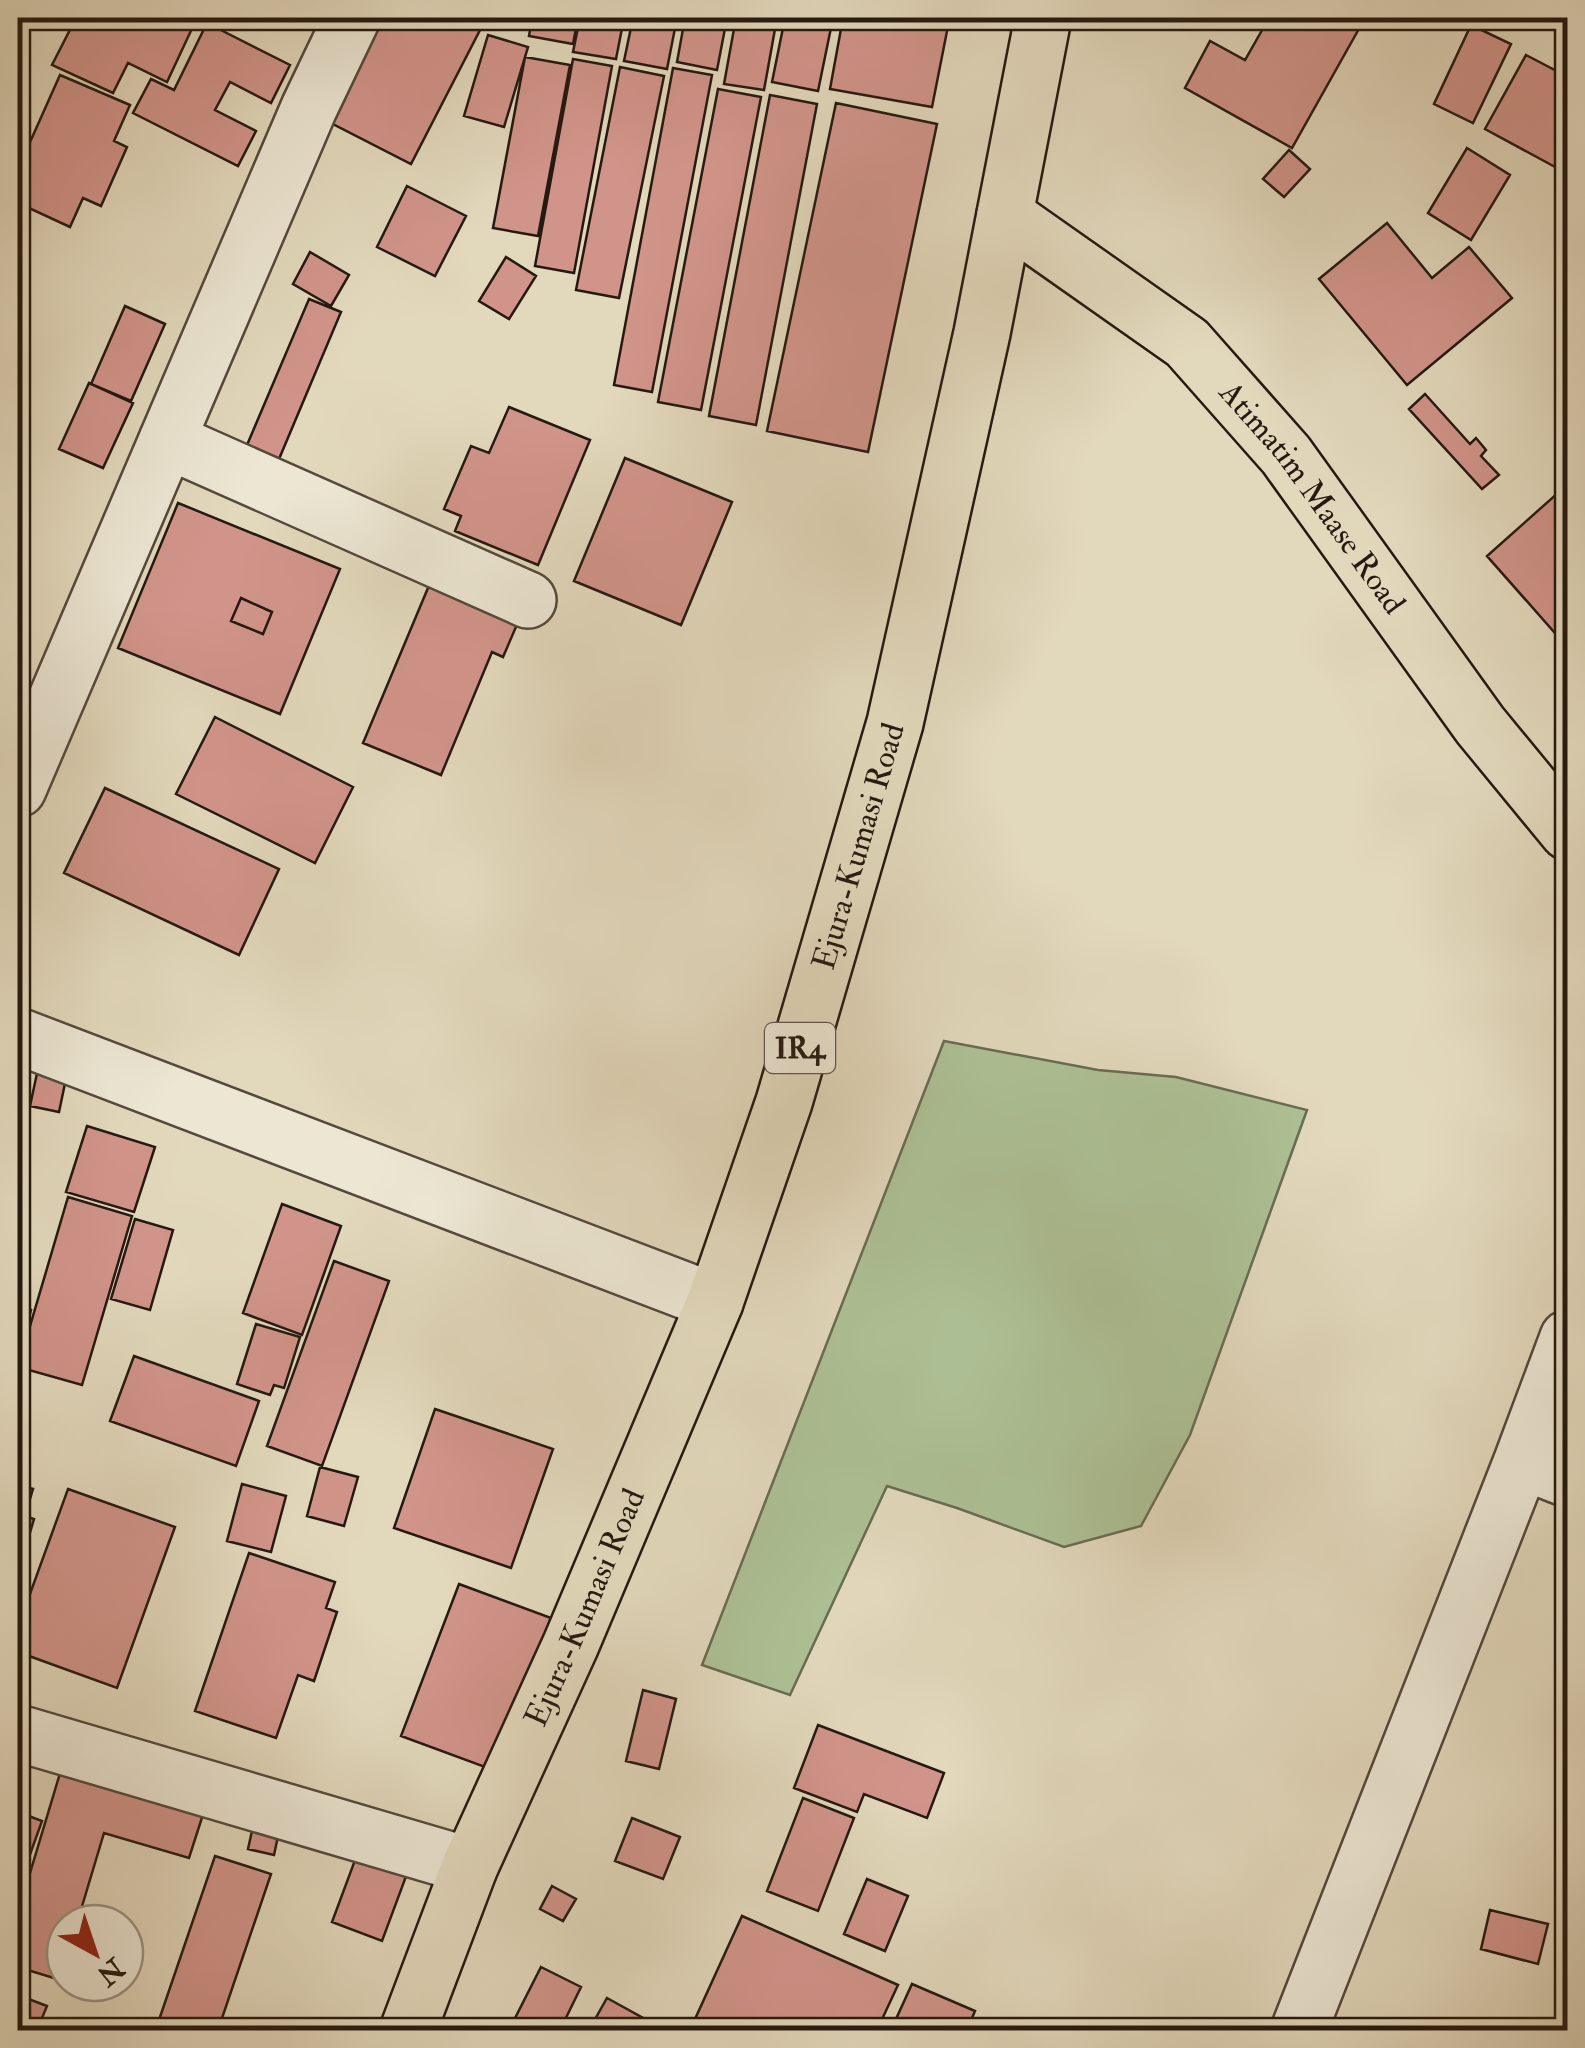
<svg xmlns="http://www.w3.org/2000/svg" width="1585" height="2048" font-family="'IM FELL Double Pica',serif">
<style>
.green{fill:#adc095;stroke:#696c52;stroke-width:2.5}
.building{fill:#d1948a;stroke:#251910;stroke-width:2.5;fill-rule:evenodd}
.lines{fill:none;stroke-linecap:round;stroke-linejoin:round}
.minor-casing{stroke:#54493b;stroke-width:60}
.major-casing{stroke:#251910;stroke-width:60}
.minor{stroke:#ece6d3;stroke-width:55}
.major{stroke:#e2d8bc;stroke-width:55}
.labels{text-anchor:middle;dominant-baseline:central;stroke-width:10;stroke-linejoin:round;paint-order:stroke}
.shield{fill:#ece6d3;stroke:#61564a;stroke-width:2.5}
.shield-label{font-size:30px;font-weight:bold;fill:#251910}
.street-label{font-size:32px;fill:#251910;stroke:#ece6d3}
</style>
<rect width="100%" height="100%" fill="#e2d8bc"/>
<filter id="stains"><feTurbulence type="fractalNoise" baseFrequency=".002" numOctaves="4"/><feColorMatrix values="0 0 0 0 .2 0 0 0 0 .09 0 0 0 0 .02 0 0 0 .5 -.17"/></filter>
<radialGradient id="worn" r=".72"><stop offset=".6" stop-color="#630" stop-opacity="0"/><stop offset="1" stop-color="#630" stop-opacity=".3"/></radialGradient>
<!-- green -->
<path class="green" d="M 944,1041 L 1098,1070 L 1176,1077 L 1307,1110 L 1190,1435 L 1141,1526 L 1064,1547 L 957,1508 L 887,1486 L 790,1695 L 702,1665 Z"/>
<!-- building -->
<path class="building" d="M 76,18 L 191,18 L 196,20 L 167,82 L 128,63 L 113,93 L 52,65 Z
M 378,18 L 455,18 L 480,30 L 411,164 L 325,120 Z
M 532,18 L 578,18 L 573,44 L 529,36 Z
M 580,18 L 624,18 L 616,59 L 573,52 Z
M 633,18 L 677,18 L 667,69 L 624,61 Z
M 685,18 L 727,18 L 717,70 L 677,62 Z
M 736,18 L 777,18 L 764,90 L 724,84 Z
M 785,18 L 833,18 L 818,91 L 772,82 Z
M 843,18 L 963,18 L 962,24 L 949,21 L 932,107 L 830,89 Z
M 1269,18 L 1365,18 L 1292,148 L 1185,88 L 1210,41 L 1245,60 Z
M 207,23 L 290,65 L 271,103 L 230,82 L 215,110 L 256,131 L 238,166 L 133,113 L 151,79 L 174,90 Z
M 1471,25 L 1511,44 L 1473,123 L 1434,104 Z
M 488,35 L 528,47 L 504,127 L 464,116 Z
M 1526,55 L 1568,77 L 1568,174 L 1485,129 Z
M 525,57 L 570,65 L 538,236 L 493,228 Z
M 573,59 L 612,66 L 574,273 L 535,266 Z
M 620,67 L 664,76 L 619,298 L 576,290 Z
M 673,68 L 712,75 L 652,392 L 614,385 Z
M 60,75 L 130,105 L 114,141 L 127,147 L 101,206 L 83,198 L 70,227 L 18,203 L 18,169 Z
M 718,89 L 761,97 L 701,410 L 658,402 Z
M 770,95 L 817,104 L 756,425 L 709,416 Z
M 836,103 L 937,124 L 868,452 L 767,431 Z
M 1467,148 L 1510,175 L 1471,240 L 1428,213 Z
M 1289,150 L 1310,169 L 1284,197 L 1263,179 Z
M 407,186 L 466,216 L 435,276 L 377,247 Z
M 1387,223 L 1432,278 L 1469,247 L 1512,298 L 1407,385 L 1319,279 Z
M 310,252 L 349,275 L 331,306 L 293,284 Z
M 506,257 L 536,276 L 509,319 L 479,301 Z
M 309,299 L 341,312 L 279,459 L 247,445 Z
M 125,306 L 165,324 L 131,401 L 91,384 Z
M 89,383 L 133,403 L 103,468 L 59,449 Z
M 1425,394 L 1470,444 L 1476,438 L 1486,450 L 1481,456 L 1499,475 L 1482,489 L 1409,409 Z
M 509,407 L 590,440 L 538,565 L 455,531 L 461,516 L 444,509 L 471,446 L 489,453 Z
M 625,458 L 732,502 L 681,625 L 574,581 Z
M 1568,484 L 1568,619 L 1554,632 L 1487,556 Z
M 178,503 L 340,569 L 280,714 L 118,648 ZM 241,598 L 272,612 L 263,634 L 231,621 Z
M 433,576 L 522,613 L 503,657 L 492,652 L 441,775 L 363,743 Z
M 241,598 L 272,612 L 263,634 L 231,621 Z
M 215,717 L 353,787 L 315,863 L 176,794 Z
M 105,788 L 279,869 L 239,955 L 64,873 Z
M 39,1064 L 68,1069 L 59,1112 L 30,1106 Z
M 87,1126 L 155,1147 L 134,1212 L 66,1192 Z
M 68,1197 L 132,1216 L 82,1385 L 18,1367 Z
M 282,1204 L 341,1226 L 302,1335 L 243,1313 Z
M 135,1219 L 173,1230 L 150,1310 L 111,1299 Z
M 334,1261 L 389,1281 L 322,1466 L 267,1446 Z
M 18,1307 L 31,1310 L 18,1360 Z
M 256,1324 L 300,1337 L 284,1388 L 274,1385 L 270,1395 L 237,1384 Z
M 134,1356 L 259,1401 L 236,1466 L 110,1421 Z
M 435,1409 L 553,1449 L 511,1568 L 394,1528 Z
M 320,1467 L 358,1477 L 344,1526 L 307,1516 Z
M 242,1484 L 286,1496 L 271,1552 L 227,1541 Z
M 18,1485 L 33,1489 L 25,1516 L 34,1519 L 24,1553 L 18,1551 Z
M 68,1489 L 175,1527 L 117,1688 L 18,1652 L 18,1627 Z
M 249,1553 L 335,1582 L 326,1608 L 337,1612 L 314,1681 L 298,1675 L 276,1738 L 195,1711 Z
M 459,1584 L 551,1618 L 493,1770 L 401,1736 Z
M 643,1690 L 676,1699 L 659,1769 L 626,1761 Z
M 818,1725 L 944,1773 L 927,1818 L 864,1794 L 857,1812 L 794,1788 Z
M 64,1760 L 207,1802 L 189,1858 L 104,1833 L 77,1923 L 65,1923 L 65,1963 L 60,1980 L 18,1967 L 18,1913 Z
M 803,1798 L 854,1818 L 818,1911 L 767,1891 Z
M 18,1812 L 42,1821 L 18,1888 Z
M 255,1817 L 281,1822 L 274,1855 L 248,1849 Z
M 632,1818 L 680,1837 L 663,1879 L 615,1861 Z
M 358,1852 L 408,1871 L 382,1941 L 332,1922 Z
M 215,1856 L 271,1874 L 218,2030 L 200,2030 L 160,2017 Z
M 867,1879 L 908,1896 L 885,1951 L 844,1934 Z
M 552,1886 L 576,1899 L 563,1921 L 540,1909 Z
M 1490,1910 L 1548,1924 L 1538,1964 L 1481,1949 Z
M 742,1916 L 898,1985 L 877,2030 L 690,2030 Z
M 541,1967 L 581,1987 L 560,2030 L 509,2030 Z
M 912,1984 L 975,2011 L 967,2030 L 891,2030 Z
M 1568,1985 L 1568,2030 L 1554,2030 Z
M 18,1995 L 47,2006 L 37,2030 L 18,2030 Z
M 607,1998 L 654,2024 L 650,2030 L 589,2030 Z"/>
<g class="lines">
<defs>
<path id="minor" d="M 167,440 L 528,600
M 18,789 L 309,108 L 352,18
M 18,1036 L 715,1302
M 1522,1461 L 1568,1479
M 18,1733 L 470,1866
M 1299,2030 L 1522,1461 L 1568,1338"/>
<g id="major">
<path id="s1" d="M 1005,215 L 1187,343 L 1286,455 L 1480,725 L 1568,832"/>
<path id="s2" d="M 408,2030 L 470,1866 L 571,1644 L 715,1302 L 784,1102 L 895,723 L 982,333 L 1043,18"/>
</g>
</defs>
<!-- minor casing -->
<use href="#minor" class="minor-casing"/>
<!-- major casing -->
<use href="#major" class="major-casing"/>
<!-- minor -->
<use href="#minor" class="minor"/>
<!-- major -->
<use href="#major" class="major"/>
</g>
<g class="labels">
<!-- shield labels -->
<rect class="shield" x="765" y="1023" width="70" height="50" rx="8"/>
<g class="shield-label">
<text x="800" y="1048">IR4</text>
</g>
<!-- street labels -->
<g class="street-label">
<text stroke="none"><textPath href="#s1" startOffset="422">Atimatim Maase Road</textPath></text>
<text stroke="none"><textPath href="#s2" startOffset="1268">Ejura-Kumasi Road</textPath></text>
<text stroke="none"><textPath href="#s2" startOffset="458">Ejura-Kumasi Road</textPath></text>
</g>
</g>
<!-- margin -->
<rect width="1585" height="2048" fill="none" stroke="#e2d8bc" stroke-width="60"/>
<rect x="20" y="20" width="1545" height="2008" fill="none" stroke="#251910" stroke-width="5"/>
<rect x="30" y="30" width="1525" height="1988" fill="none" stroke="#251910" stroke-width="2.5"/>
<!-- north arrow -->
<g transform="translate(95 1953) rotate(140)"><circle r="48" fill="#ece6d3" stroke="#9c9485" stroke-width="2.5"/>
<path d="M0-8L18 38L0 25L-18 38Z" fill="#8f2418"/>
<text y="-15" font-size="28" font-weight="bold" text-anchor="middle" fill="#251910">N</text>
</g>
<rect width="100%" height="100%" filter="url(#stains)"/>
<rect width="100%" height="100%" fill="url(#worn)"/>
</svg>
